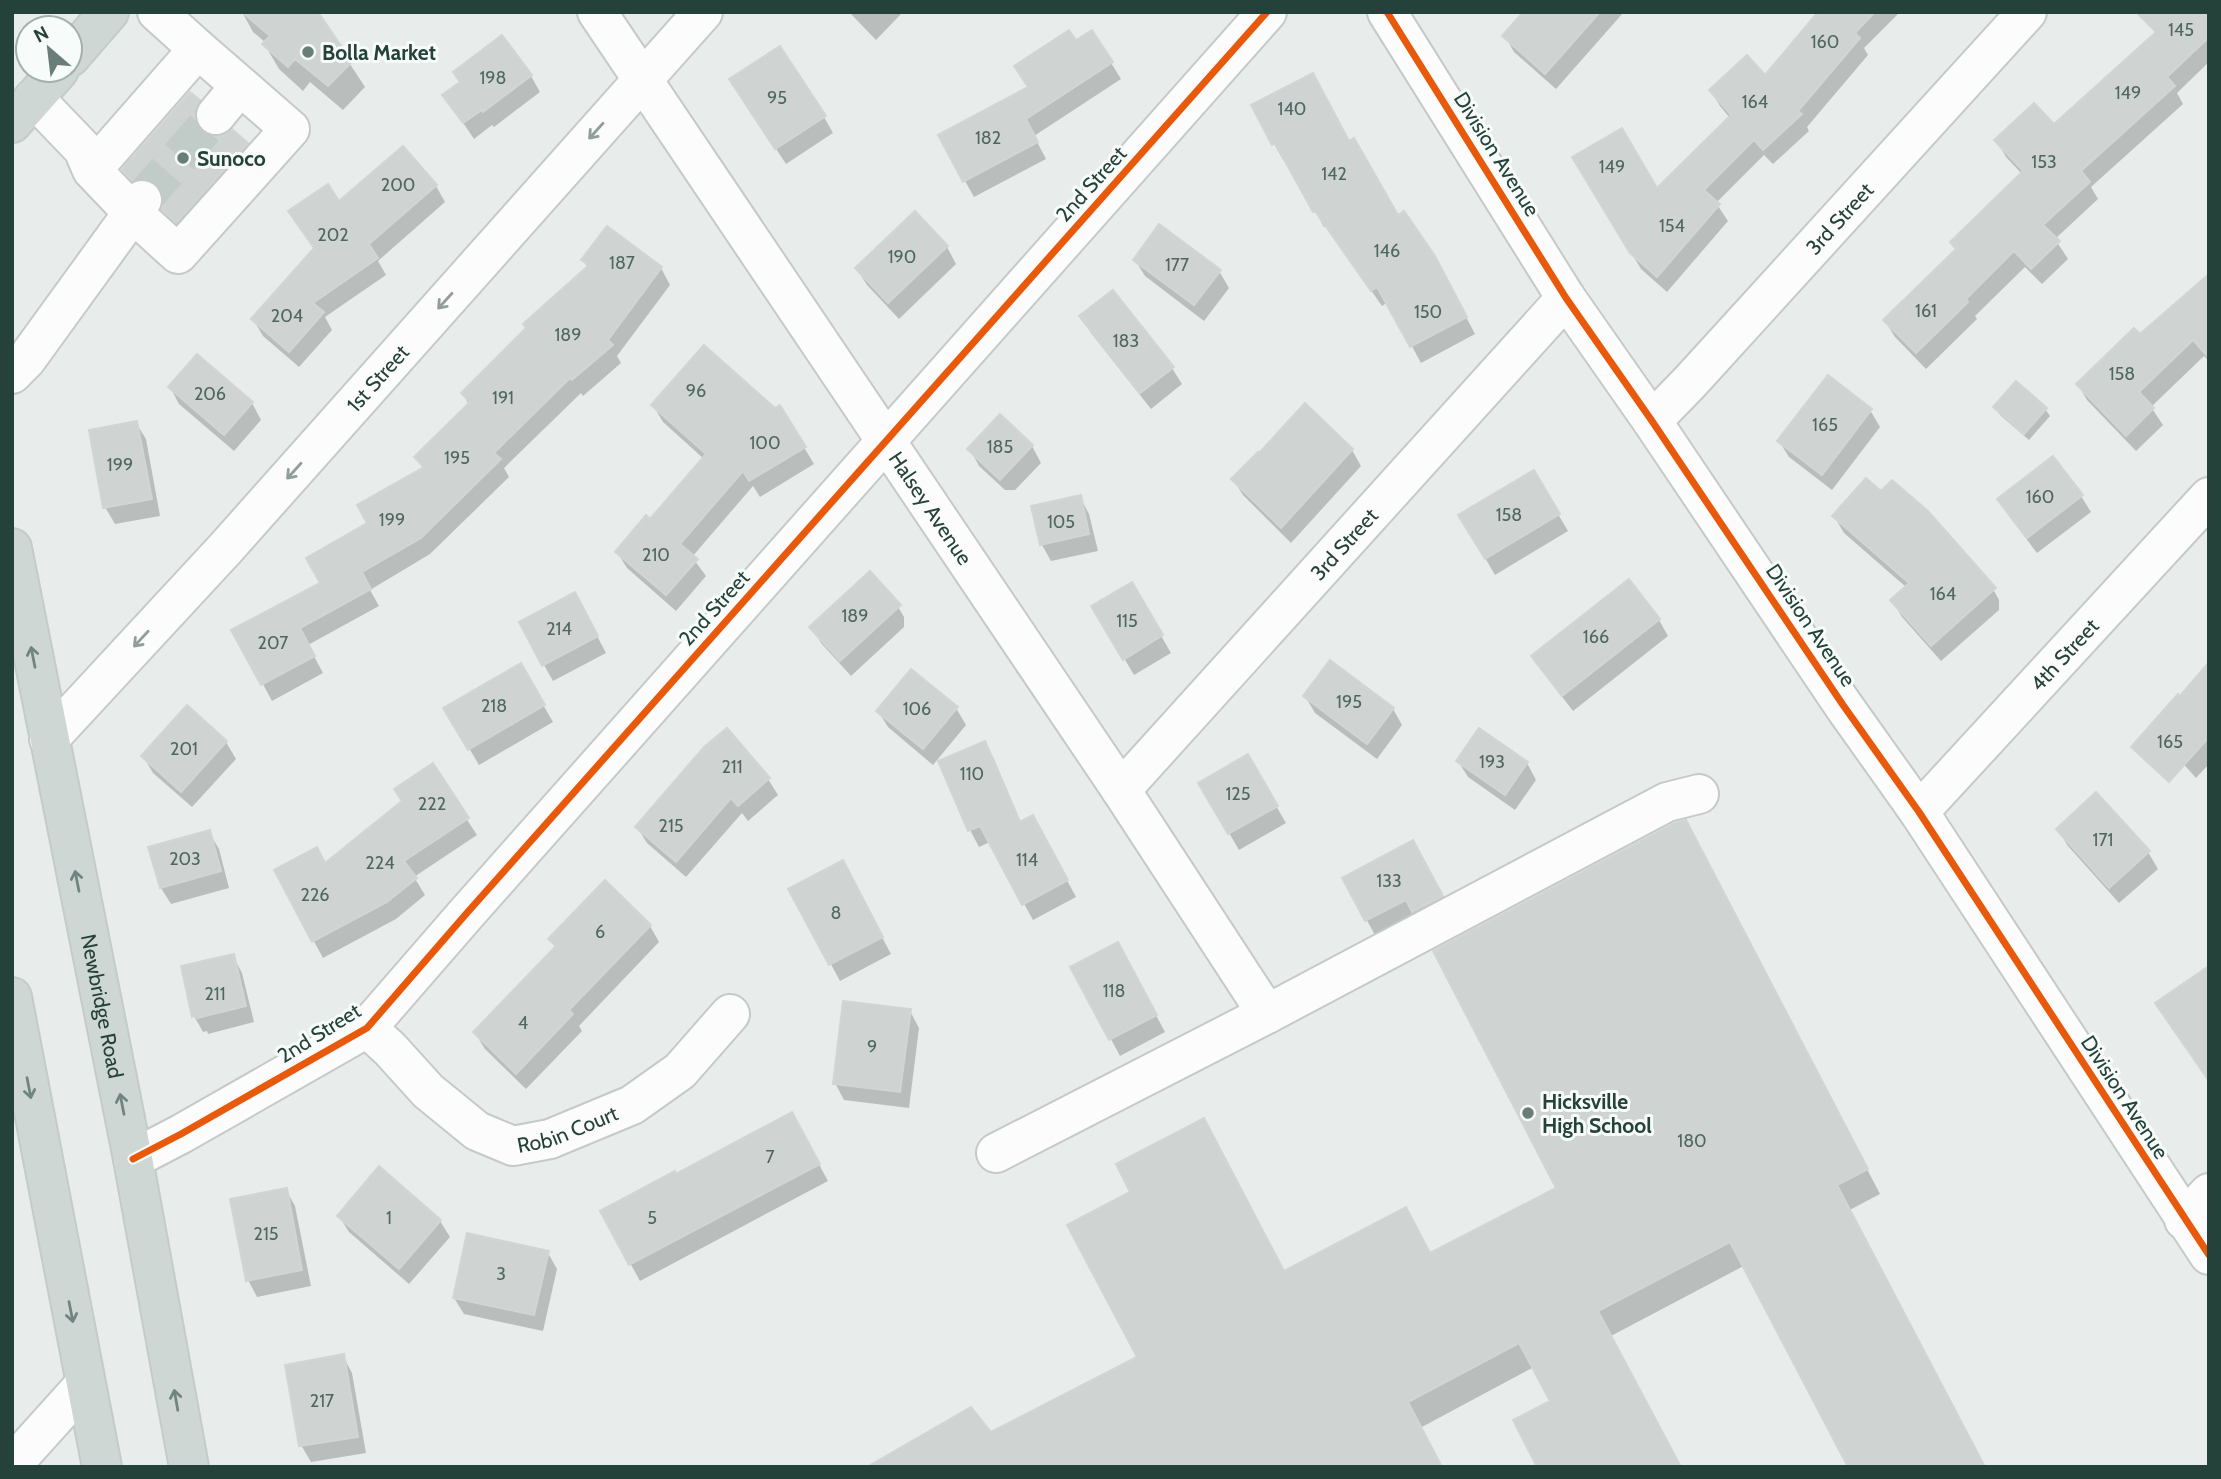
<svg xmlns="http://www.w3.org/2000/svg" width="2221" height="1479" font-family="Cabin,sans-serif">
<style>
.shadow{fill:#0003}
.building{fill:#cfd4d2;stroke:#d1d6d4;stroke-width:2}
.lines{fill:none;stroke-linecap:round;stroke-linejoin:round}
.minor-tunnel{stroke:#c1cbc8;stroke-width:38;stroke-dasharray:38 19;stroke-linecap:butt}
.minor-casing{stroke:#c5cac8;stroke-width:42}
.major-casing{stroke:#c3ccc9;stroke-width:42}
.minor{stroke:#fcfcfc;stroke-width:38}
.major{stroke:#cfd7d5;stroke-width:38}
.cycleway-casing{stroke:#f7fbf9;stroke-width:11}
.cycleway{stroke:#e8590c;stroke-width:7}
.oneway{stroke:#909f9b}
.oneway2{stroke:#718580}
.poi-dot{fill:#697e78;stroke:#f7fbf9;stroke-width:2.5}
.labels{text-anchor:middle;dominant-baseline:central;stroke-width:6;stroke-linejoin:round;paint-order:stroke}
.number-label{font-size:18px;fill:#506761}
.poi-label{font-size:21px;font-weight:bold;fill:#24423a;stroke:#f7fbf9;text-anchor:start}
.street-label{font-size:21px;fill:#24423a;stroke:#f7fbf9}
</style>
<rect width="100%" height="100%" fill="#e8edeb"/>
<!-- shadow -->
<path class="shadow" d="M 242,12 L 316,12 L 365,87 L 343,110 L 310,82 L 303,91 L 279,69 L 265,45 L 266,43 L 253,32 Z
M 849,12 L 903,12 L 876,40 Z
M 1526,12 L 1623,12 L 1623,13 L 1556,89 L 1514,52 L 1505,36 Z
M 1821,12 L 1900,12 L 1864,48 L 1868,55 L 1807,127 L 1809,131 L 1773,164 L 1764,155 L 1716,203 L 1728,221 L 1667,292 L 1641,269 L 1575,158 L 1657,191 L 1730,118 L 1720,106 L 1711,91 L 1765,77 Z
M 2209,12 L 2209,62 L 2177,93 L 2183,104 L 2091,187 L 2098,199 L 2055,239 L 2068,259 L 2042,284 L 2025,267 L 1975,316 L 1977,319 L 1926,369 L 1895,337 L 1885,321 L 1957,251 L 2022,174 L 2006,157 L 1997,141 L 2054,127 L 2156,34 L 2150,24 Z
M 1092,32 L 1121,79 L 1034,136 L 1046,159 L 974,197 L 965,181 L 1030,88 L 1076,43 Z
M 502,37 L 531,76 L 540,92 L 494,127 L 492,125 L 474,139 L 445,96 L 461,83 Z
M 741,96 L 824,117 L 833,133 L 786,164 Z
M 198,101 L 213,126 L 208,136 L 246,144 L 261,169 L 178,234 L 163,209 L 165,205 L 138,194 L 124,170 Z
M 1253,106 L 1349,143 L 1397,218 L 1444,275 L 1475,334 L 1421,363 L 1388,302 L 1382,306 L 1326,226 L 1324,227 L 1286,159 L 1283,160 Z
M 436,186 L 445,202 L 378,261 L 386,275 L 325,317 L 332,330 L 299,367 L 263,336 L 253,319 L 315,250 L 300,228 L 339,203 Z
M 920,219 L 947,247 L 956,264 L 899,319 L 867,285 L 857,269 Z
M 583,260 L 661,268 L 670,285 L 617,356 L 621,363 L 583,396 L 581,393 L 504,468 L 509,477 L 430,554 L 370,590 L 379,606 L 308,645 L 323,673 L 272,701 L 234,630 L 322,583 L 369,524 L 424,470 L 416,457 L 469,405 L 463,394 L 588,268 Z
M 1135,260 L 1219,271 L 1229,288 L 1204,321 L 1145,276 Z
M 2209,276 L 2209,361 L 2204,356 L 2151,407 L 2163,425 L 2136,451 L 2087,400 L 2078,384 L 2140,336 Z
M 1082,316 L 1172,368 L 1182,384 L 1151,409 L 1091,333 Z
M 170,387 L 252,403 L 261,420 L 234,451 L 179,404 Z
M 653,405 L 775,410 L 780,407 L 814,464 L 760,497 L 753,486 L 692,557 L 706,576 L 676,611 L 627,568 L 617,552 L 650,521 L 704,459 L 663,422 Z
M 1995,407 L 2045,409 L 2050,416 L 2029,440 L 2000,415 Z
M 1870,410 L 1880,427 L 1832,490 L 1789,457 L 1779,441 Z
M 136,423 L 146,439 L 160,516 L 115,524 L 105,507 Z
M 1032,446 L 1041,463 L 1015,490 L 1005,490 L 979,466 L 970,449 Z
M 1352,450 L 1361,466 L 1291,543 L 1243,495 L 1233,479 Z
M 1533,472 L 1568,531 L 1495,575 L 1461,516 Z
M 2081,496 L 2091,512 L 2037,553 L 2009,516 L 1999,499 Z
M 1080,497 L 1089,514 L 1098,551 L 1051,561 L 1042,545 L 1033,507 Z
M 1834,516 L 1989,582 L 1999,600 L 1999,610 L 1941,661 L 1902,617 L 1892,600 L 1906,587 L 1844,533 Z
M 1131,584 L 1171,653 L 1134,675 L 1093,606 Z
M 894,600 L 904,617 L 904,627 L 851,676 L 821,643 L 812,627 Z
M 584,611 L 606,653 L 553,681 L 544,665 Z
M 1659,620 L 1668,636 L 1573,711 L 1543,672 L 1533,656 Z
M 2209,664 L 2209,764 L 2196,778 L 2163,741 L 2181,698 Z
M 520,665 L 553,722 L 479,765 L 446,709 Z
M 1305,696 L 1393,709 L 1402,725 L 1377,759 L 1315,713 Z
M 187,708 L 226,742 L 236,759 L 192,807 L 153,773 L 143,756 Z
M 956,708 L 966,725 L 933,765 L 888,727 L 878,711 Z
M 985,743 L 994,759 L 1021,823 L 1042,834 L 1076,897 L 1033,920 L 990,842 L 979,847 L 970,830 Z
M 1247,756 L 1286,823 L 1239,850 L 1200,783 Z
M 1458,761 L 1527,763 L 1536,780 L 1515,810 L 1468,777 Z
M 432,766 L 477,835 L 414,877 L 425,895 L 396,919 L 323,958 L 276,871 L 325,864 L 354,857 L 403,802 Z
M 768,779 L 778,795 L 748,821 L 742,813 L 686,877 L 647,843 L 637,827 Z
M 2058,830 L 2148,852 L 2158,869 L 2119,903 L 2068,846 Z
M 209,832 L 219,849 L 229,888 L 171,904 L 161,888 Z
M 1699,847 L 1880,1194 L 1611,1336 L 1552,1401 L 1534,1367 L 1420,1428 L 990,1434 L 1139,1358 L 1284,1273 L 1431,1255 L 1558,1188 Z
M 1422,858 L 1451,913 L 1376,937 L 1344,878 Z
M 851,879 L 891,954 L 840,981 L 791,890 Z
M 650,926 L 659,942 L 579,1026 L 582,1031 L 526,1089 L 485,1049 L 475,1033 L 556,949 L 550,939 Z
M 233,956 L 242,973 L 254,1022 L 208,1034 L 207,1031 L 203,1032 L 194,1016 L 183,967 Z
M 1127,961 L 1165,1032 L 1120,1056 L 1073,968 Z
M 910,1011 L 919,1028 L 909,1108 L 844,1100 L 835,1083 Z
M 801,1131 L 828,1181 L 640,1281 L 602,1212 L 675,1176 Z
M 286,1190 L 295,1206 L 311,1286 L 257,1297 L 248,1280 Z
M 339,1216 L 440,1221 L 450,1237 L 409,1284 L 349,1232 Z
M 548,1253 L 557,1269 L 543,1331 L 464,1314 L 454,1298 Z
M 343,1356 L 352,1373 L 366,1453 L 311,1462 L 301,1445 Z"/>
<!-- building -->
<path class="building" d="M 242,12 L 318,12 L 352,62 L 328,86 L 295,59 L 288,67 L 262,44 L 270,36 Z
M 1523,12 L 1600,12 L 1545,74 L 1502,36 Z
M 1818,12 L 1875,12 L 1855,33 L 1860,38 L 1798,111 L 1802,114 L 1763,150 L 1754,140 L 1704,190 L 1720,204 L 1657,277 L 1630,253 L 1572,157 L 1622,128 L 1657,188 L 1731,115 L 1709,90 L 1747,55 L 1765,75 Z
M 2136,12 L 2209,12 L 2209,37 L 2167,77 L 2175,86 L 2081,171 L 2090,182 L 2043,225 L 2060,241 L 2031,269 L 2014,251 L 1966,299 L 1968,302 L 1916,353 L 1883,320 L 1956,249 L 1950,242 L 2023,171 L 1994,140 L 2034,103 L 2054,124 L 2156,32 Z
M 1069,30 L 1076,40 L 1092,30 L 1113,62 L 1026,119 L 1038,142 L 963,182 L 938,135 L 1028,87 L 1014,66 Z
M 502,35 L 532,75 L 483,112 L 482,110 L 463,123 L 442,95 L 460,82 L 453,72 Z
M 780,46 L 826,116 L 775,149 L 729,79 Z
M 1313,73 L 1349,141 L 1354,138 L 1398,215 L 1404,211 L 1435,256 L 1467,317 L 1410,347 L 1377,287 L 1371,291 L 1315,211 L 1313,212 L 1275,143 L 1272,145 L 1251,105 Z
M 190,92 L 200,100 L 194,112 L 196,123 L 202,131 L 213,137 L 224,135 L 232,129 L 248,143 L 176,223 L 161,209 L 164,202 L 162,192 L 155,183 L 144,178 L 132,181 L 122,169 Z
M 403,146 L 437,185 L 369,244 L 378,258 L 313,303 L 324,312 L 289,352 L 251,319 L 314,248 L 288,211 L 328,184 L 339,201 Z
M 915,211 L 948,246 L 888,303 L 855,268 Z
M 1159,224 L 1221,270 L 1194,305 L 1133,260 Z
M 607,226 L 662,267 L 608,340 L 613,345 L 572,380 L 570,378 L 494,453 L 501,459 L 421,538 L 362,572 L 371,589 L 300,628 L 315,656 L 261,685 L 231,630 L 320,583 L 306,558 L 367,523 L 357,505 L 424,467 L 414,457 L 470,402 L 461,393 L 526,328 L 523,324 L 589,265 L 581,260 Z
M 2209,274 L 2209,358 L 2193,340 L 2139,392 L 2154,408 L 2126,436 L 2076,384 L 2134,328 L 2140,334 Z
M 1113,290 L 1174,367 L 1140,393 L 1079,316 Z
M 704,345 L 775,408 L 780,405 L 806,447 L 749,481 L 743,471 L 680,544 L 698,559 L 666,595 L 615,552 L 646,515 L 650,519 L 706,454 L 651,405 Z
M 197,354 L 253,402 L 224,435 L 168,387 Z
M 1828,375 L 1872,409 L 1822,475 L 1777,441 Z
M 2016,381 L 2047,408 L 2024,434 L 1993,407 Z
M 1305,403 L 1353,449 L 1281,528 L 1231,479 L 1258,452 L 1259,453 Z
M 1000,414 L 1033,445 L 1000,480 L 967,449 Z
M 137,421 L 152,499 L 103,508 L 89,430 Z
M 2053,456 L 2083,495 L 2027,538 L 1997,499 Z
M 1534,470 L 1560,514 L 1485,559 L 1458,515 Z
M 1866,478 L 1881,491 L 1892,480 L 1928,511 L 1996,588 L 1931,646 L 1890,600 L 1909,583 L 1832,516 Z
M 1081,495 L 1089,534 L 1040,545 L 1031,506 Z
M 870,571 L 901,605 L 840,661 L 809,627 Z
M 1629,579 L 1660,619 L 1562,696 L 1531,656 Z
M 1132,582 L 1163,635 L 1123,660 L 1091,606 Z
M 575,592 L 598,636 L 542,666 L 519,622 Z
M 1330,660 L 1394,708 L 1367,744 L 1303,696 Z
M 2209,662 L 2209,737 L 2169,782 L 2131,747 L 2178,694 L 2180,696 Z
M 521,663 L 545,705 L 468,750 L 443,708 Z
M 911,669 L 958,707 L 923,749 L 876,711 Z
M 187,705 L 227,741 L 181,792 L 141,756 Z
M 727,728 L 770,778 L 738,806 L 731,798 L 676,862 L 635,827 L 704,747 Z
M 1479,728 L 1528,762 L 1505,795 L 1456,761 Z
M 985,741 L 1020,822 L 1033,815 L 1068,880 L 1022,905 L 980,826 L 968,831 L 938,761 Z
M 1248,754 L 1278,806 L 1228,834 L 1198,783 Z
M 433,763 L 469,818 L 404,861 L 417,878 L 387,902 L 312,942 L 274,870 L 317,847 L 325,863 L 345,847 L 348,850 L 346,846 L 402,801 L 394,789 Z
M 2096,792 L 2150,851 L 2109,888 L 2056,829 Z
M 1686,820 L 1868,1169 L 1837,1185 L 1985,1467 L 1848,1467 L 1730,1242 L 1598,1311 L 1681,1467 L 1537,1467 L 1513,1420 L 1550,1401 L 1519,1343 L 1408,1402 L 1442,1467 L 867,1467 L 971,1407 L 991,1432 L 1137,1357 L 1067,1225 L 1130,1192 L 1116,1164 L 1204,1118 L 1284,1271 L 1406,1207 L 1430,1253 L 1556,1188 L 1433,951 L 1675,823 Z
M 210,830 L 221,871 L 160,888 L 148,847 Z
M 1413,840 L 1443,896 L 1412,912 L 1406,900 L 1365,921 L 1342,878 Z
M 843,860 L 883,937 L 829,965 L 788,889 Z
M 605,880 L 651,925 L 569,1010 L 573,1014 L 516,1074 L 473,1032 L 556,946 L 548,939 Z
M 1118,942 L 1157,1015 L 1109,1040 L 1070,967 Z
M 234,954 L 246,1006 L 197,1018 L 196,1015 L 192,1017 L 181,966 Z
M 2209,966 L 2209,1081 L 2155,1003 Z
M 843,1001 L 911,1009 L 900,1092 L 833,1084 Z
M 792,1112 L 820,1164 L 629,1265 L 600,1211 L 675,1171 L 676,1174 Z
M 379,1166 L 441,1220 L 399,1269 L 337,1216 Z
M 287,1188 L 302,1270 L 246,1281 L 230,1199 Z
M 467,1233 L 549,1251 L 534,1315 L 453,1298 Z
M 344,1354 L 358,1437 L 299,1446 L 285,1365 Z"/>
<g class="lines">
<!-- minor-tunnel -->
<path class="minor-tunnel" d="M 142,200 L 216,115"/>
<defs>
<g id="minor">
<path d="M 157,12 L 198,49"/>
<path id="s1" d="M 597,12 L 1121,790 L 1267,1014 L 1667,802 L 1699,794"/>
<path d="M 1387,12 L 1566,298 L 1652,421 L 1843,705 L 1919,812 L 2209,1255"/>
<path d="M 34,98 L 83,149 L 92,170 L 133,213 L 178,254 L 290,129 L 198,49 L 92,170"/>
<path d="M 216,115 L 240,86"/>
<path d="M 12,374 L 26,360 L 142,200"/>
<path id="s2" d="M 1652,421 L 1690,382 L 2027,12"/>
<path id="s3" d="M 49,739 L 225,549 L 703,12"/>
<path id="s4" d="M 1121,790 L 1566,298"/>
<path id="s5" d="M 1919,812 L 2209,497"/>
<path id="s6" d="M 367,1028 L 390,1049 L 428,1091 L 477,1131 L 513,1146 L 550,1139 L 632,1105 L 680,1071 L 730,1014"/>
<path d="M 996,1153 L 1267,1014"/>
<path d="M 133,1159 L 181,1134 L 367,1028 L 466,914 L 1267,12"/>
<path d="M 2184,1220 L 2209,1193"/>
<path d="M 12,1465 L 85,1384"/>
</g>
<g id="major">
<path d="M 70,57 L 109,12"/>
<path d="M 12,123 L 59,70"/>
<path id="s7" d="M 12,548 L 133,1159 L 189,1467"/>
<path d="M 12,997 L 102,1467"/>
</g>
</defs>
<!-- minor casing -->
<use href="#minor" class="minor-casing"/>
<!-- major casing -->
<use href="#major" class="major-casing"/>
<!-- minor -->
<use href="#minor" class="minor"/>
<!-- major -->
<use href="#major" class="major"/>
<defs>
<path id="cycleway" d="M 1387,12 L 1566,298 L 1652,421 L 1843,705 L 1919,812 L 2209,1255
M 133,1159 L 181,1134 L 367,1028 L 466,914 L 1267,12"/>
</defs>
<!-- cycleway casing -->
<use href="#cycleway" class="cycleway-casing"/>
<!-- cycleway -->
<use href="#cycleway" class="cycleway"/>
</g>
<!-- one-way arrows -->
<defs><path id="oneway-shaft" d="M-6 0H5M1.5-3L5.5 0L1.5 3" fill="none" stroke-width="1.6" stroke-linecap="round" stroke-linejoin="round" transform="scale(1.75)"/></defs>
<g class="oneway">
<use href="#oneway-shaft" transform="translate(596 131) rotate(132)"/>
<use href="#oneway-shaft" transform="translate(445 301) rotate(132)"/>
<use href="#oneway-shaft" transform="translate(294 471) rotate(132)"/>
<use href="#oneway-shaft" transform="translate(141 639) rotate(133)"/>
</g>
<g class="oneway2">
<use href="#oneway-shaft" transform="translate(33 657) rotate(-101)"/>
<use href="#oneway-shaft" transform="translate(77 881) rotate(-101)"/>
<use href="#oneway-shaft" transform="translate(29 1088) rotate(79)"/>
<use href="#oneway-shaft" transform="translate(122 1104) rotate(-101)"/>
<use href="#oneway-shaft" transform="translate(71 1312) rotate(79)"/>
<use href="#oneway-shaft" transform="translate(176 1400) rotate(-100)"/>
</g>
<!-- markers -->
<g class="poi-dot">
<circle cx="308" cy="52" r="7"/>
<circle cx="183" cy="158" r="7"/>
<circle cx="1528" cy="1113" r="7"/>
</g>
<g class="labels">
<!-- number labels -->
<g class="number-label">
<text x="2181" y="30">145</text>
<text x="1825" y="42">160</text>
<text x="493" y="78">198</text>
<text x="2128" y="93">149</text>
<text x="777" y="98">95</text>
<text x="1755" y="102">164</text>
<text x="1292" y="109">140</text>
<text x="988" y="138">182</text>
<text x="2044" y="162">153</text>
<text x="1612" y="167">149</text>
<text x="1334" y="174">142</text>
<text x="398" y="185">200</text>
<text x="1672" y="226">154</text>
<text x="333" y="235">202</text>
<text x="1387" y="251">146</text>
<text x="902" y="257">190</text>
<text x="622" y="263">187</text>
<text x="1177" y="265">177</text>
<text x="1926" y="311">161</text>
<text x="1428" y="312">150</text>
<text x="287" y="316">204</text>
<text x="568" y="335">189</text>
<text x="1126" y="341">183</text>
<text x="2122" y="374">158</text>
<text x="696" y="391">96</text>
<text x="210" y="394">206</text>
<text x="503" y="398">191</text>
<text x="1825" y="425">165</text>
<text x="765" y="443">100</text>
<text x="1000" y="447">185</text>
<text x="457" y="458">195</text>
<text x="120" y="465">199</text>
<text x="2040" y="497">160</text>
<text x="1509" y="515">158</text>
<text x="392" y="520">199</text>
<text x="1061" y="522">105</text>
<text x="656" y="555">210</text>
<text x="1943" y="594">164</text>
<text x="855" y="616">189</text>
<text x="1127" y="621">115</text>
<text x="559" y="629">214</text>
<text x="1596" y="637">166</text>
<text x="273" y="643">207</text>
<text x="1349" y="702">195</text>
<text x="494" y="706">218</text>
<text x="917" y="709">106</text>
<text x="2170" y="742">165</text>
<text x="184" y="749">201</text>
<text x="1492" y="762">193</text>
<text x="732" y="767">211</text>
<text x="972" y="774">110</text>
<text x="1238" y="794">125</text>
<text x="432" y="804">222</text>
<text x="671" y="826">215</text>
<text x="2103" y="840">171</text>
<text x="185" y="859">203</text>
<text x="1027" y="860">114</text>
<text x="380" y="863">224</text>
<text x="1389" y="881">133</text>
<text x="315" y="895">226</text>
<text x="836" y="913">8</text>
<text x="600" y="932">6</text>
<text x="1114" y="991">118</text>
<text x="215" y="994">211</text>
<text x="523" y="1023">4</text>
<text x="872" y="1047">9</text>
<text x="1692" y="1141">180</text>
<text x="770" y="1157">7</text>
<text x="389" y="1218">1</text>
<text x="652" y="1218">5</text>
<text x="266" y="1234">215</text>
<text x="501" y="1274">3</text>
<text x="322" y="1401">217</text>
</g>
<!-- poi labels -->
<g class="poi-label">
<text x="322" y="52">Bolla Market</text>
<text x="197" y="158">Sunoco</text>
<text x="1542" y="1101">Hicksville<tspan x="1542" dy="24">High School</tspan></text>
</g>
<!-- street labels -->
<g class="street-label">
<text transform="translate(1497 154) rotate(58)">Division Avenue</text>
<text transform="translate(1091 184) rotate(-48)">2nd Street</text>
<text stroke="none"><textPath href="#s2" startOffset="276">3rd Street</textPath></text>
<text stroke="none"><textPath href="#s3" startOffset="488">1st Street</textPath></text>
<text stroke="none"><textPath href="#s1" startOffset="598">Halsey Avenue</textPath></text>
<text stroke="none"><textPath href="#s4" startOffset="332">3rd Street</textPath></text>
<text transform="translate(714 608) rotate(-48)">2nd Street</text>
<text transform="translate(1811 625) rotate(56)">Division Avenue</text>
<text stroke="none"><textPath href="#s5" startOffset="214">4th Street</textPath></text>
<text stroke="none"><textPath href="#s7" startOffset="467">Newbridge Road</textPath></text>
<text transform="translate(319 1033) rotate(-32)">2nd Street</text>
<text transform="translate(2125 1097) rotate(57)">Division Avenue</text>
<text stroke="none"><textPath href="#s6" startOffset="247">Robin Court</textPath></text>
</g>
</g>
<!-- border -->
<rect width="2221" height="1479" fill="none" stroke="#24423a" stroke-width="28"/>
<!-- north arrow -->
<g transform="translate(49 49) rotate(332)"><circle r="33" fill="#f7fbf9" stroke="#a3b1ad" stroke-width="2"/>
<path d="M0-5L12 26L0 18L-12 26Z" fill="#697e78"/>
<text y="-10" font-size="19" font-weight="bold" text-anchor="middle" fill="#24423a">N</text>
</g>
</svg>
